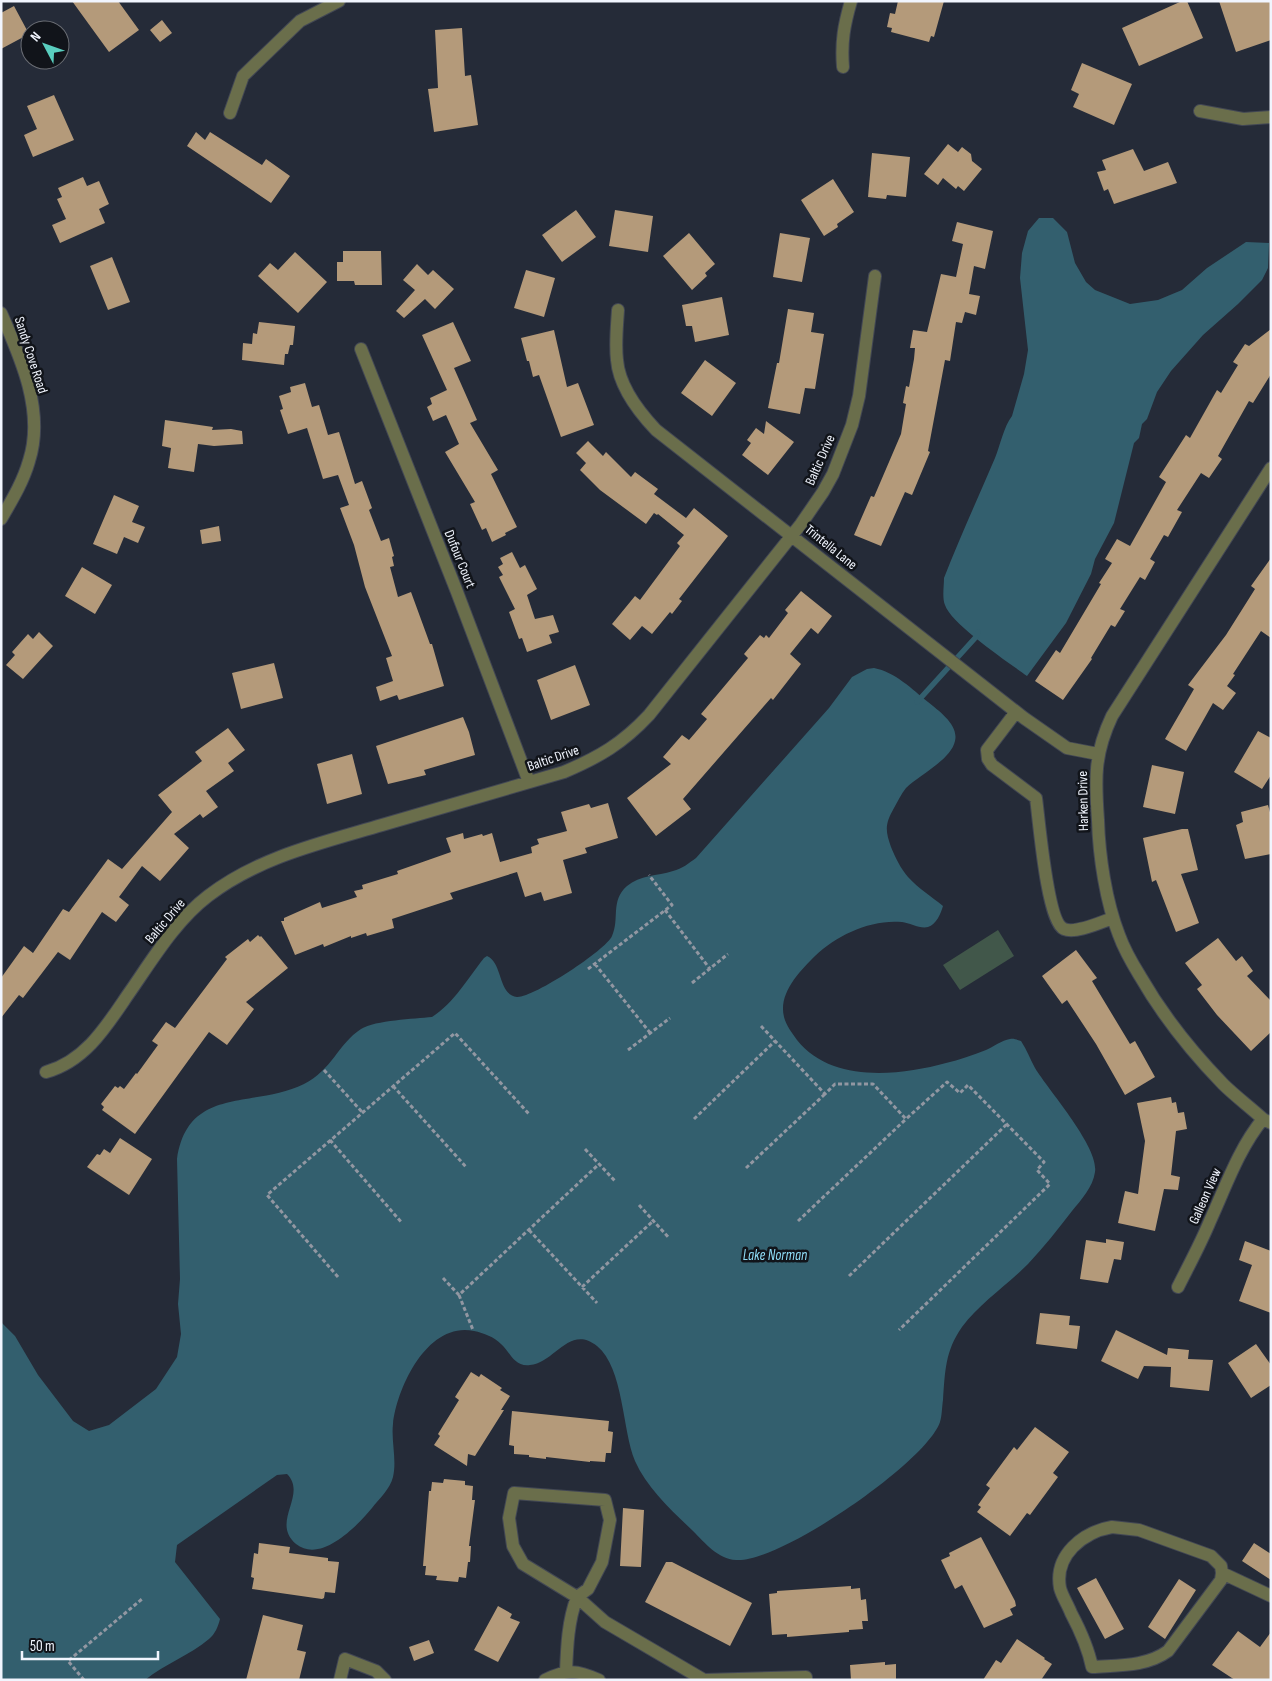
<svg xmlns="http://www.w3.org/2000/svg" width="1272" height="1681" font-family="'Sofia Sans Condensed',sans-serif">
<style>
.green{fill:#41574a}
.water{fill:#335f6e}
.lines{fill:none;stroke-linecap:round;stroke-linejoin:round}
.stream{stroke:#335f6e;stroke-width:5.5}
.building{fill:#b49a7a}
.minor-casing{stroke:#424754;stroke-width:14}
.path{stroke:#9297a2;stroke-width:3;stroke-dasharray:4 2.5;stroke-linecap:butt}
.minor{stroke:#6a6e4b;stroke-width:12}
.labels{text-anchor:middle;dominant-baseline:central;stroke-width:5;stroke-linejoin:round;paint-order:stroke}
.street-label{font-size:14px;fill:#f1f5fe;stroke:#11141a}
.water-label{font-size:15px;font-style:italic;fill:#8edcf6;stroke:#11141a}
</style>
<rect width="100%" height="100%" fill="#252b38"/>
<!-- green -->
<path class="green" d="M 998,930 L 1014,956 L 960,990 L 943,965 Z"/>
<!-- water -->
<path class="water" d="M 1039,218 L 1053,218 L 1067,232 L 1075,263 L 1086,282 L 1095,290 L 1130,304 L 1158,300 L 1182,290 L 1207,268 L 1246,242 L 1269,243 L 1268,268 L 1262,280 L 1238,304 L 1203,335 L 1171,371 L 1157,392 L 1147,419 L 1142,424 L 1139,438 L 1134,443 L 1114,523 L 1095,559 L 1091,574 L 1066,623 L 1027,676 C 1009,663 951,624 945,605 C 942,598 944,586 944,578 C 960,537 978,498 995,458 C 1000,446 1004,426 1012,416 L 1024,374 L 1028,350 L 1020,278 L 1022,253 L 1028,231 Z
M 874,668 C 895,672 912,689 928,702 C 939,711 959,725 955,741 C 951,760 919,775 906,788 C 901,794 898,801 894,808 C 885,824 885,830 891,847 C 895,857 901,869 908,877 C 918,888 932,897 943,906 C 941,913 936,925 928,927 C 920,929 910,923 902,922 C 871,919 837,935 815,956 C 800,971 778,993 784,1017 C 786,1025 792,1033 797,1040 C 831,1083 898,1076 946,1063 C 959,1060 973,1055 986,1050 C 993,1047 1002,1040 1010,1039 C 1014,1038 1017,1040 1021,1041 C 1027,1050 1030,1059 1035,1068 C 1049,1091 1099,1147 1095,1172 C 1093,1187 1081,1200 1072,1211 C 1058,1229 1044,1247 1028,1264 C 1007,1285 980,1303 962,1327 C 945,1351 945,1372 943,1400 C 942,1406 942,1416 940,1422 C 926,1463 778,1564 736,1560 C 718,1559 705,1543 693,1531 C 672,1511 647,1488 635,1461 C 622,1430 624,1368 597,1346 C 569,1324 555,1363 530,1365 C 514,1367 511,1353 501,1344 C 494,1337 484,1333 474,1331 C 428,1321 397,1387 393,1424 C 391,1441 397,1460 393,1477 C 390,1489 379,1499 372,1508 C 357,1526 321,1564 296,1544 C 270,1522 308,1495 287,1474 L 277,1475 L 177,1545 L 175,1562 L 220,1619 C 218,1627 215,1634 209,1639 C 190,1655 165,1664 145,1680 L 1,1680 L 1,1322 L 15,1336 L 38,1375 L 73,1421 L 89,1431 L 109,1425 L 156,1389 L 177,1357 L 181,1334 L 178,1304 L 180,1279 L 177,1159 C 188,1085 253,1109 304,1084 C 332,1070 338,1044 361,1029 C 376,1020 414,1019 432,1017 C 454,1003 468,978 484,958 L 487,956 C 503,963 498,995 517,997 C 533,998 606,950 612,936 C 620,919 610,901 627,886 C 640,875 657,876 673,871 C 682,869 689,863 696,858 L 829,708 L 852,677 L 867,669 Z"/>
<g class="lines">
<!-- stream -->
<path class="stream" d="M 917,702 L 976,637 L 978,632"/>
</g>
<!-- building -->
<path class="building" d="M 72,1 L 118,1 L 139,30 L 109,52 Z
M 898,1 L 944,1 L 934,37 L 931,36 L 929,42 L 891,32 L 892,28 L 887,27 L 890,13 L 895,14 Z
M 1182,1 L 1187,1 L 1203,38 L 1139,66 L 1122,28 Z
M 1219,1 L 1271,1 L 1271,40 L 1236,52 Z
M 14,6 L 29,34 L 1,49 L 1,13 Z
M 162,20 L 172,33 L 160,42 L 150,30 Z
M 462,28 L 465,76 L 471,75 L 478,125 L 434,132 L 428,89 L 438,88 L 435,30 Z
M 1082,63 L 1132,84 L 1114,125 L 1073,107 L 1079,94 L 1071,90 Z
M 54,95 L 74,140 L 33,157 L 24,135 L 37,129 L 27,106 Z
M 196,132 L 205,140 L 210,132 L 262,165 L 266,159 L 290,176 L 271,203 L 187,146 Z
M 948,144 L 958,152 L 962,147 L 971,154 L 972,161 L 982,169 L 964,191 L 958,186 L 956,189 L 943,178 L 938,185 L 924,174 Z
M 1133,149 L 1144,171 L 1168,162 L 1177,183 L 1114,204 L 1108,189 L 1104,191 L 1097,172 L 1106,170 L 1102,160 Z
M 872,153 L 910,157 L 906,197 L 887,195 L 886,199 L 868,197 Z
M 83,177 L 87,186 L 99,181 L 109,204 L 99,209 L 105,223 L 60,243 L 52,225 L 66,219 L 57,199 L 62,197 L 58,188 Z
M 833,179 L 854,212 L 837,224 L 838,227 L 824,236 L 801,200 Z
M 576,210 L 596,237 L 562,262 L 542,235 Z
M 615,210 L 653,216 L 648,252 L 609,246 Z
M 957,222 L 993,231 L 985,269 L 974,266 L 969,294 L 980,296 L 976,315 L 965,312 L 962,323 L 956,322 L 950,361 L 945,360 L 928,451 L 930,452 L 912,495 L 905,492 L 881,546 L 854,535 L 871,496 L 874,497 L 901,434 L 906,404 L 903,403 L 906,386 L 909,387 L 914,359 L 915,348 L 910,348 L 913,330 L 927,332 L 941,274 L 956,277 L 963,244 L 952,241 Z
M 689,233 L 715,264 L 705,273 L 707,276 L 692,290 L 663,256 Z
M 780,233 L 810,238 L 802,282 L 773,277 Z
M 343,251 L 381,251 L 382,285 L 355,285 L 354,281 L 337,281 L 337,262 L 343,262 Z
M 295,252 L 327,282 L 298,313 L 258,276 L 270,263 L 278,270 Z
M 112,257 L 130,302 L 108,310 L 90,266 Z
M 417,264 L 428,275 L 433,270 L 454,289 L 435,309 L 425,299 L 404,318 L 396,311 L 415,290 L 403,280 Z
M 526,270 L 555,278 L 544,317 L 514,308 Z
M 722,297 L 729,335 L 695,342 L 692,326 L 686,326 L 682,305 Z
M 788,309 L 814,313 L 811,332 L 824,334 L 815,389 L 805,388 L 800,414 L 768,408 L 777,363 L 779,363 Z
M 259,322 L 295,326 L 293,345 L 290,345 L 288,354 L 285,354 L 284,365 L 242,360 L 243,343 L 252,344 L 253,333 L 257,334 Z
M 453,322 L 471,361 L 454,368 L 477,420 L 470,423 L 498,470 L 491,474 L 517,527 L 505,533 L 506,535 L 492,542 L 486,528 L 482,530 L 470,504 L 475,502 L 445,452 L 459,444 L 446,415 L 433,421 L 427,407 L 432,404 L 430,398 L 447,390 L 422,335 Z
M 1271,329 L 1271,374 L 1253,403 L 1249,401 L 1218,456 L 1222,459 L 1209,478 L 1201,473 L 1177,510 L 1182,512 L 1168,537 L 1164,535 L 1150,559 L 1155,562 L 1145,580 L 1140,577 L 1120,609 L 1125,611 L 1115,627 L 1111,625 L 1091,658 L 1092,659 L 1063,700 L 1035,681 L 1056,650 L 1060,653 L 1101,584 L 1099,583 L 1112,563 L 1105,559 L 1117,539 L 1130,546 L 1166,482 L 1159,477 L 1186,435 L 1190,438 L 1217,390 L 1221,393 L 1238,365 L 1233,362 L 1245,344 L 1249,346 Z
M 554,330 L 567,387 L 578,383 L 594,425 L 561,437 L 539,375 L 533,377 L 529,361 L 527,361 L 521,338 Z
M 705,360 L 736,383 L 712,416 L 681,393 Z
M 305,383 L 312,407 L 319,405 L 328,435 L 339,432 L 355,484 L 362,481 L 372,508 L 369,510 L 381,541 L 389,538 L 394,556 L 392,557 L 394,566 L 390,567 L 398,597 L 411,592 L 430,644 L 432,644 L 444,686 L 399,700 L 397,695 L 380,701 L 376,687 L 393,681 L 386,658 L 392,656 L 365,587 L 354,545 L 340,508 L 349,505 L 338,475 L 323,479 L 307,428 L 288,434 L 280,410 L 283,409 L 279,396 L 291,392 L 290,387 Z
M 165,420 L 213,427 L 212,430 L 231,429 L 242,431 L 243,444 L 214,446 L 198,444 L 194,472 L 168,468 L 171,448 L 162,446 Z
M 766,421 L 794,442 L 768,475 L 742,455 L 751,443 L 747,440 L 756,428 L 764,434 Z
M 588,441 L 603,456 L 606,452 L 631,477 L 635,472 L 658,489 L 654,494 L 686,518 L 694,508 L 728,536 L 679,599 L 682,601 L 672,614 L 670,612 L 652,634 L 642,626 L 630,640 L 612,624 L 635,596 L 640,600 L 680,546 L 677,543 L 684,535 L 658,514 L 657,515 L 654,513 L 646,524 L 600,490 L 580,470 L 586,463 L 576,453 Z
M 114,495 L 139,506 L 132,522 L 145,527 L 138,543 L 124,537 L 117,554 L 93,544 Z
M 219,526 L 221,541 L 202,544 L 200,530 Z
M 512,552 L 520,568 L 525,565 L 537,589 L 527,595 L 535,619 L 553,615 L 559,632 L 549,635 L 552,643 L 527,652 L 522,638 L 519,639 L 509,612 L 515,609 L 499,577 L 503,575 L 498,567 L 503,564 L 500,558 Z
M 1271,558 L 1271,638 L 1261,631 L 1233,674 L 1235,675 L 1227,686 L 1236,693 L 1223,710 L 1213,703 L 1186,751 L 1165,739 L 1194,689 L 1188,685 L 1226,635 L 1255,589 L 1251,586 Z
M 82,567 L 112,585 L 95,614 L 65,596 Z
M 801,591 L 832,616 L 818,634 L 811,628 L 790,654 L 801,664 L 773,700 L 771,698 L 683,799 L 691,809 L 656,836 L 627,798 L 671,764 L 663,757 L 682,735 L 689,740 L 707,719 L 701,714 L 748,658 L 744,654 L 760,635 L 764,638 L 766,635 L 769,638 L 788,613 L 785,610 Z
M 39,632 L 53,646 L 23,679 L 6,665 L 15,655 L 12,652 L 28,634 L 33,639 Z
M 274,663 L 283,698 L 241,709 L 232,673 Z
M 575,665 L 590,705 L 551,720 L 537,680 Z
M 463,717 L 469,732 L 475,755 L 424,770 L 426,775 L 388,784 L 376,746 Z
M 228,728 L 245,750 L 228,763 L 234,771 L 206,791 L 218,807 L 203,818 L 200,814 L 174,834 L 189,848 L 160,881 L 142,866 L 119,897 L 129,905 L 116,922 L 102,912 L 70,960 L 58,952 L 23,998 L 19,995 L 1,1018 L 1,978 L 24,946 L 33,953 L 63,909 L 69,912 L 108,859 L 122,869 L 172,812 L 158,795 L 202,761 L 195,752 Z
M 1258,731 L 1271,738 L 1271,775 L 1262,789 L 1234,772 Z
M 352,754 L 362,794 L 327,804 L 317,764 Z
M 1152,765 L 1184,772 L 1175,814 L 1143,807 Z
M 608,803 L 618,838 L 585,848 L 587,853 L 563,860 L 572,893 L 544,901 L 541,892 L 525,897 L 517,872 L 450,893 L 453,899 L 392,919 L 394,928 L 367,936 L 366,933 L 351,938 L 351,936 L 324,947 L 323,944 L 295,955 L 281,921 L 284,921 L 284,918 L 320,902 L 322,908 L 357,897 L 354,891 L 363,889 L 362,885 L 398,874 L 397,871 L 451,852 L 446,838 L 463,833 L 464,839 L 482,834 L 483,836 L 492,833 L 500,862 L 532,853 L 531,847 L 539,844 L 537,839 L 567,831 L 561,812 L 589,804 L 591,808 Z
M 1268,805 L 1271,816 L 1271,854 L 1245,859 L 1236,825 L 1243,822 L 1241,812 Z
M 1182,829 L 1188,829 L 1198,870 L 1181,874 L 1199,923 L 1176,932 L 1156,880 L 1152,882 L 1143,838 Z
M 258,935 L 260,937 L 261,936 L 288,968 L 246,1002 L 254,1009 L 227,1045 L 209,1032 L 135,1134 L 102,1110 L 104,1107 L 101,1104 L 115,1086 L 118,1088 L 120,1086 L 124,1089 L 136,1073 L 137,1074 L 158,1045 L 152,1041 L 166,1022 L 175,1028 L 227,959 L 225,957 L 248,939 L 250,942 Z
M 1218,938 L 1236,961 L 1242,956 L 1253,971 L 1247,976 L 1271,1001 L 1271,1032 L 1251,1051 L 1217,1015 L 1197,989 L 1202,985 L 1185,963 Z
M 1076,950 L 1097,978 L 1092,981 L 1130,1044 L 1135,1041 L 1155,1077 L 1125,1095 L 1096,1044 L 1067,1000 L 1062,1004 L 1042,976 Z
M 1171,1097 L 1172,1103 L 1176,1102 L 1178,1113 L 1184,1112 L 1187,1129 L 1176,1131 L 1171,1175 L 1180,1177 L 1178,1190 L 1164,1189 L 1155,1231 L 1118,1223 L 1125,1191 L 1138,1194 L 1145,1141 L 1137,1103 Z
M 120,1138 L 152,1159 L 129,1195 L 87,1167 L 97,1154 L 100,1155 L 104,1149 L 110,1153 Z
M 1106,1239 L 1124,1242 L 1121,1260 L 1114,1259 L 1108,1283 L 1080,1279 L 1086,1240 L 1106,1243 Z
M 1245,1241 L 1271,1251 L 1271,1313 L 1239,1301 L 1252,1265 L 1239,1260 Z
M 1040,1313 L 1070,1316 L 1069,1325 L 1080,1326 L 1077,1349 L 1036,1344 Z
M 1116,1330 L 1167,1355 L 1168,1348 L 1189,1350 L 1188,1359 L 1213,1360 L 1209,1391 L 1170,1387 L 1171,1367 L 1144,1366 L 1138,1379 L 1101,1361 Z
M 1256,1344 L 1271,1365 L 1271,1385 L 1251,1398 L 1228,1363 Z
M 471,1372 L 479,1377 L 481,1374 L 502,1388 L 500,1390 L 510,1396 L 501,1410 L 504,1410 L 475,1456 L 468,1454 L 467,1466 L 434,1445 L 440,1436 L 438,1434 L 459,1400 L 455,1397 Z
M 512,1411 L 609,1421 L 608,1431 L 613,1432 L 611,1453 L 606,1453 L 605,1462 L 590,1461 L 590,1462 L 546,1457 L 546,1459 L 529,1457 L 529,1455 L 514,1454 L 514,1446 L 509,1445 Z
M 1035,1427 L 1069,1452 L 1053,1473 L 1058,1477 L 1030,1515 L 1027,1513 L 1010,1536 L 977,1512 L 981,1507 L 978,1505 L 990,1488 L 986,1485 L 1014,1447 L 1017,1450 Z
M 444,1479 L 465,1481 L 465,1485 L 473,1486 L 472,1500 L 475,1500 L 469,1546 L 471,1546 L 470,1562 L 468,1562 L 466,1578 L 459,1577 L 458,1582 L 436,1580 L 437,1576 L 425,1575 L 426,1566 L 423,1566 L 429,1491 L 431,1491 L 432,1482 L 443,1483 Z
M 623,1508 L 644,1510 L 641,1567 L 620,1566 Z
M 981,1537 L 1015,1601 L 1016,1606 L 1010,1609 L 1013,1615 L 984,1628 L 962,1585 L 955,1589 L 941,1560 L 950,1556 L 949,1553 Z
M 259,1543 L 290,1547 L 289,1553 L 328,1558 L 328,1561 L 339,1562 L 335,1593 L 325,1592 L 324,1598 L 322,1599 L 252,1589 L 254,1578 L 251,1577 L 254,1553 L 258,1554 Z
M 1254,1543 L 1271,1554 L 1271,1580 L 1242,1561 Z
M 666,1562 L 672,1562 L 752,1603 L 730,1646 L 645,1602 Z
M 1096,1578 L 1124,1629 L 1105,1639 L 1077,1588 Z
M 1179,1579 L 1196,1590 L 1165,1639 L 1148,1627 Z
M 851,1586 L 851,1589 L 860,1588 L 861,1600 L 866,1599 L 868,1621 L 862,1621 L 863,1629 L 849,1630 L 849,1632 L 787,1637 L 787,1634 L 772,1635 L 769,1594 L 777,1593 L 777,1591 Z
M 498,1606 L 512,1614 L 510,1618 L 520,1622 L 498,1662 L 474,1650 Z
M 263,1615 L 303,1625 L 297,1650 L 306,1652 L 299,1680 L 246,1680 Z
M 1238,1631 L 1260,1647 L 1271,1632 L 1271,1680 L 1235,1680 L 1212,1665 Z
M 1017,1639 L 1045,1658 L 1044,1659 L 1052,1664 L 1041,1680 L 983,1680 L 996,1660 L 1001,1663 Z
M 429,1640 L 434,1653 L 414,1661 L 409,1647 Z
M 885,1662 L 885,1665 L 896,1664 L 896,1680 L 851,1680 L 850,1665 Z"/>
<g class="lines">
<defs>
<path id="minor" d="M 843,67 C 841,42 844,25 851,1
M 1200,111 L 1243,119 L 1271,117
M 230,113 L 243,76 L 300,21 L 339,1
M 618,310 C 617,326 615,344 617,360 C 619,386 639,412 656,430 L 1024,718 L 1067,748 L 1098,754
M 1,313 C 21,358 45,412 29,461 C 23,482 12,500 1,519
M 361,349 L 457,592 L 529,782
M 1271,468 L 1112,716 C 1094,754 1095,779 1098,820 C 1099,856 1106,902 1119,935 C 1124,949 1132,963 1140,976 C 1163,1016 1191,1051 1223,1084 C 1235,1096 1250,1107 1263,1119 L 1271,1123
M 1016,712 L 987,750 L 988,759 L 992,765 L 1036,798 C 1039,819 1047,922 1064,929 C 1076,934 1101,922 1113,918
M 46,1072 C 85,1061 106,1027 127,996 C 151,962 174,922 208,896 C 259,857 321,843 382,825 C 442,807 503,790 564,772 C 599,757 622,744 649,715 L 801,524 L 823,492 L 833,474 L 852,425 L 859,396 L 875,276
M 1178,1287 C 1189,1265 1201,1243 1210,1221 C 1226,1186 1239,1148 1263,1119
M 1112,1527 L 1139,1530 L 1211,1556 L 1221,1566 L 1222,1573 L 1221,1580 L 1168,1651 C 1146,1667 1118,1665 1092,1667 C 1088,1647 1080,1630 1071,1613 C 1068,1605 1062,1596 1060,1588 C 1054,1555 1083,1532 1112,1527 Z
M 1222,1573 L 1271,1596
M 566,1672 C 567,1646 568,1621 577,1597 L 523,1564 L 513,1546 L 509,1518 L 514,1493 L 605,1500 L 610,1520 L 602,1562 L 588,1589 L 577,1597 L 605,1622 L 704,1680 L 806,1677 L 806,1680
M 340,1680 L 345,1659 L 376,1671 L 385,1680
M 545,1680 C 568,1669 577,1670 599,1680"/>
</defs>
<!-- minor casing -->
<use href="#minor" class="minor-casing"/>
<!-- path -->
<path class="path" d="M 665,910 L 710,969
M 595,964 L 651,1034
M 588,969 L 672,905 L 649,875
M 692,983 L 728,954
M 761,1026 L 825,1094 L 835,1084 L 873,1084 L 906,1119 L 947,1082 L 960,1093 L 968,1085 L 1044,1162 L 1037,1170 L 1050,1184 L 899,1330
M 628,1050 L 670,1018
M 324,1070 L 362,1112
M 393,1086 L 467,1168
M 694,1119 L 775,1041
M 330,1140 L 402,1223
M 585,1149 L 615,1181
M 746,1168 L 825,1094
M 639,1205 L 669,1238
M 798,1221 L 906,1119
M 529,1230 L 597,1303
M 849,1276 L 1007,1124
M 338,1277 L 267,1195 L 455,1033 L 529,1114
M 443,1278 L 459,1295 L 599,1164
M 582,1287 L 653,1221
M 459,1295 L 473,1330
M 84,1680 L 68,1661 L 142,1599"/>
<!-- minor -->
<use href="#minor" class="minor"/>
</g>
<g class="labels">
<!-- street labels -->
<g class="street-label">
<text transform="translate(31 355) rotate(72)">Sandy Cove Road</text>
<text transform="translate(820 460) rotate(-66)">Baltic Drive</text>
<text transform="translate(831 547) rotate(39)">Trintella Lane</text>
<text transform="translate(460 559) rotate(68)">Dufour Court</text>
<text transform="translate(553 758) rotate(-19)">Baltic Drive</text>
<text transform="translate(1083 801) rotate(-91)">Harken Drive</text>
<text transform="translate(165 921) rotate(-50)">Baltic Drive</text>
<text transform="translate(1205 1196) rotate(-66)">Galleon View</text>
</g>
<!-- water labels -->
<g class="water-label">
<text x="775" y="1255">Lake Norman</text>
</g>
</g>
<!-- border -->
<rect width="1272" height="1681" fill="none" stroke="#f1f5fe" stroke-width="5"/>
<!-- north arrow -->
<g transform="translate(45 45) rotate(311)"><circle r="24" fill="#11141a" stroke="#6b6e75"/>
<path d="M0-4L9 19L0 12L-9 19Z" fill="#59cebf"/>
<text y="-8" font-size="14" font-weight="bold" text-anchor="middle" fill="#f1f5fe">N</text>
</g>
<!-- scale -->
<path d="M22 1651v8h136v-8" fill="none" stroke="#f1f5fe" stroke-width="2.5"/>
<text x="30" y="1651" font-size="15" fill="#f1f5fe" stroke="#11141a" stroke-width="4" paint-order="stroke">50 m</text>
</svg>
